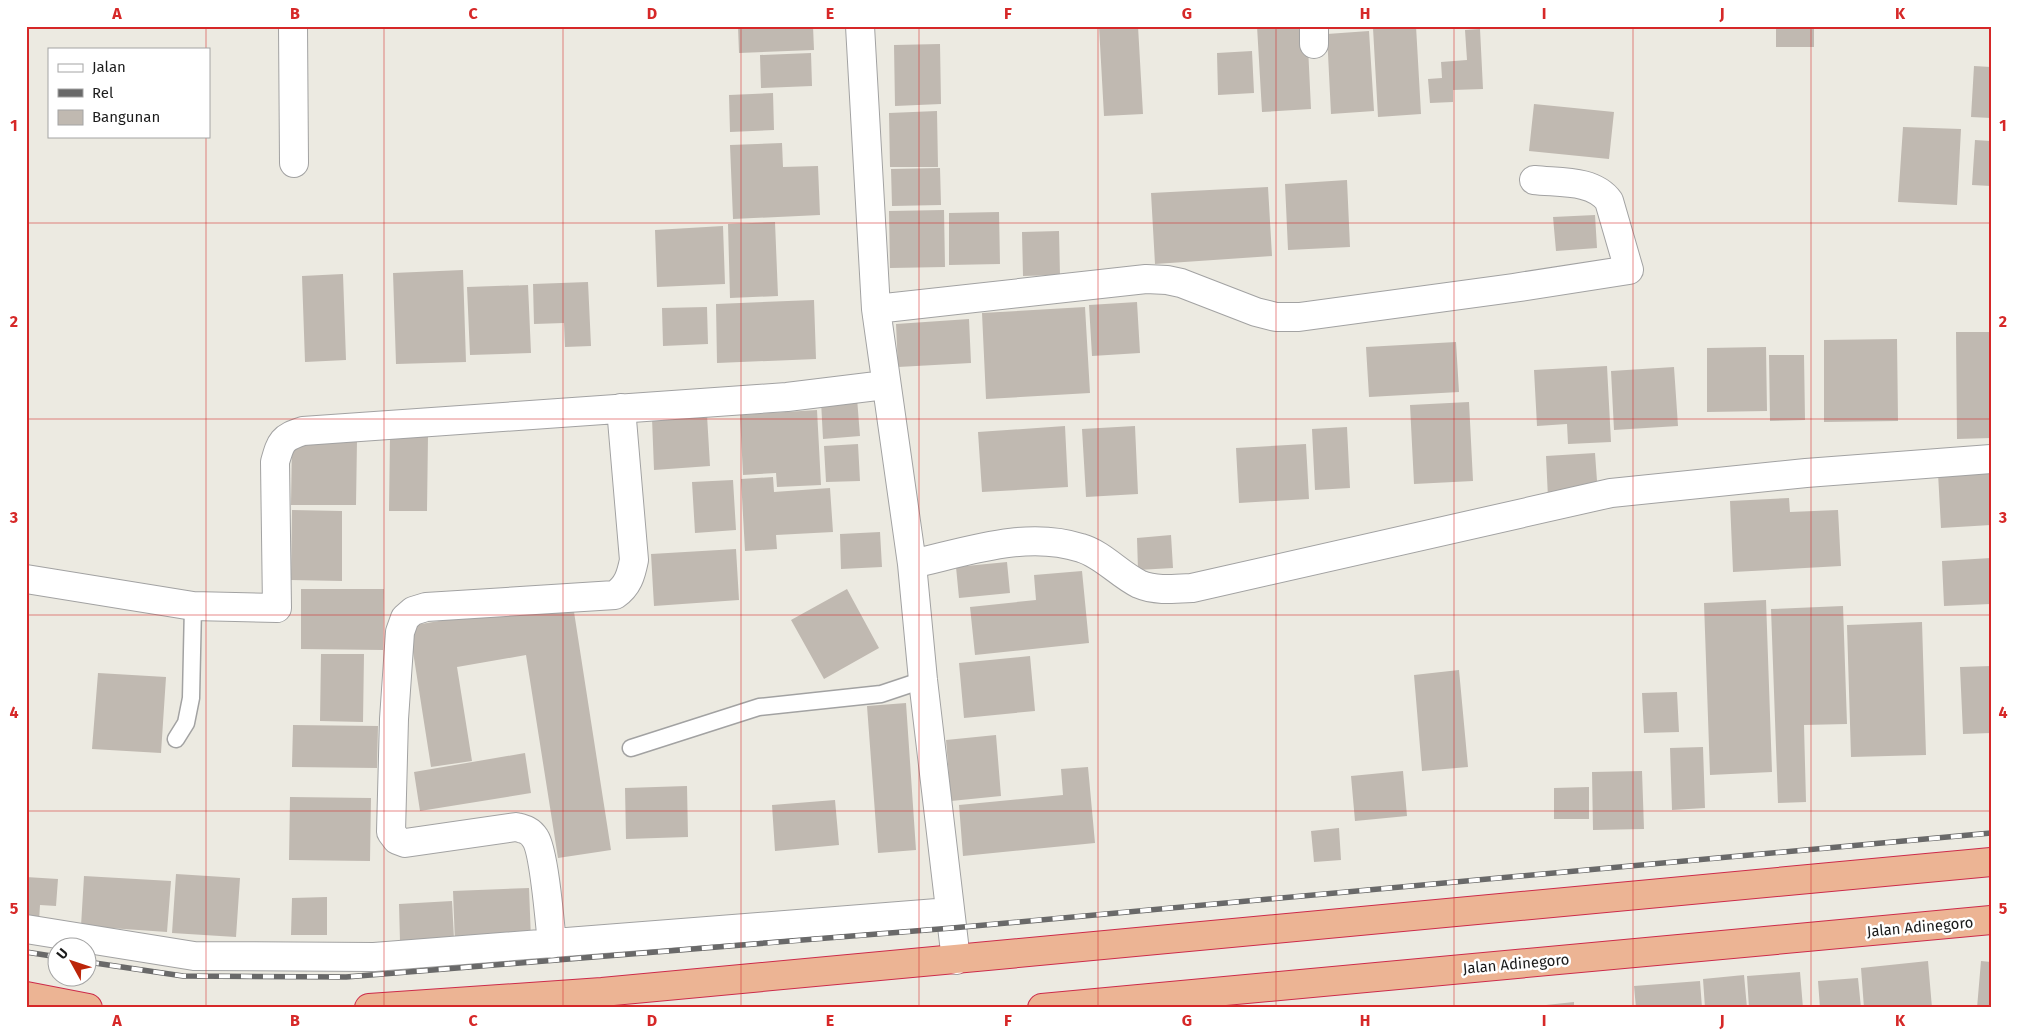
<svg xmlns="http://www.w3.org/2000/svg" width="2017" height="1034" font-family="'Fira Sans',sans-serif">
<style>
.building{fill:#c0b9b1}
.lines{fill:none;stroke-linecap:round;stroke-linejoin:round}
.service-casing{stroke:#a2a2a2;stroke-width:19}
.minor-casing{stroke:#a2a2a2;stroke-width:30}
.trunk-casing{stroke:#cc2b4a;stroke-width:30}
.service{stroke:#fff;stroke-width:16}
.minor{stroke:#fff;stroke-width:28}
.trunk{stroke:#ecb494;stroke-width:28}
.rail-casing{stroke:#696969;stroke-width:5.5}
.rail{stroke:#fff;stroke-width:4;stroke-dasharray:11;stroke-linecap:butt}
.grid{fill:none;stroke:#d62828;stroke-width:1;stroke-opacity:0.55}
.labels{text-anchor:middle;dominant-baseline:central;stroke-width:5;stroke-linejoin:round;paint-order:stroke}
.street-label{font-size:15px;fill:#1b1b1b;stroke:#fff}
.neatline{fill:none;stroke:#d62828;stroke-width:2}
.grid-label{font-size:16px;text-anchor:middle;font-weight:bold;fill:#d62828}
</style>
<rect width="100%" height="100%" fill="#eceae1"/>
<!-- building -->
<path class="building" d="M 738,26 L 813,26 L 814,50 L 739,53 Z
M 1099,26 L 1138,26 L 1143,114 L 1104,116 Z
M 1257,26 L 1307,26 L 1311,109 L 1262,112 Z
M 1416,26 L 1421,114 L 1378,117 L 1373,28 Z
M 1776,26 L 1814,26 L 1814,47 L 1776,47 Z
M 1819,26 L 1885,26 L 1885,28 L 1819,29 Z
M 1480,29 L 1483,89 L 1453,90 L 1453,102 L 1430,103 L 1428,79 L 1442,78 L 1441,62 L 1467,60 L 1465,30 Z
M 1369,31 L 1374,111 L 1331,114 L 1327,34 Z
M 940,44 L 941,104 L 895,106 L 894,45 Z
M 1252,51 L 1254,93 L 1218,95 L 1217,53 Z
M 811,53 L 812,86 L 761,88 L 760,55 Z
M 1974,66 L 1991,67 L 1991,118 L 1971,117 Z
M 773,93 L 774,130 L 730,132 L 729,95 Z
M 1534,104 L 1614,112 L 1609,159 L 1529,151 Z
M 937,111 L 938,167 L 890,167 L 889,113 Z
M 1903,127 L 1961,129 L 1957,205 L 1898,202 Z
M 1975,140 L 1991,141 L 1991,186 L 1972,185 Z
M 782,143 L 783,167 L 818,166 L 820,215 L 733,219 L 730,145 Z
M 940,168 L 941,205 L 892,206 L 891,169 Z
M 1347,180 L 1350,247 L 1288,250 L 1285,184 Z
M 1268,187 L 1272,256 L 1155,264 L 1151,193 Z
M 944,210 L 945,267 L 890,268 L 889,211 Z
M 999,212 L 1000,264 L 949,265 L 949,213 Z
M 1595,215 L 1597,248 L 1556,251 L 1553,217 Z
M 775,222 L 778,296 L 730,298 L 728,224 Z
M 723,226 L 725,284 L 657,287 L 655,230 Z
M 1059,231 L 1060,275 L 1023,276 L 1022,232 Z
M 463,270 L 466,362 L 396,364 L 393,273 Z
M 343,274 L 346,360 L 305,362 L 302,276 Z
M 588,282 L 591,346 L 565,347 L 564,323 L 534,324 L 533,284 Z
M 528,285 L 531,353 L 470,355 L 467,287 Z
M 814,300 L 816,359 L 717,363 L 716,304 Z
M 1137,302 L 1140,353 L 1092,356 L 1089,305 Z
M 707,307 L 708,344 L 663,346 L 662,308 Z
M 1085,307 L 1090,393 L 986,399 L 982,313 Z
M 969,319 L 971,363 L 898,367 L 896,324 Z
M 1956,332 L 1991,332 L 1991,438 L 1957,439 Z
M 1897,339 L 1898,421 L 1824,422 L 1824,340 Z
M 1456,342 L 1459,392 L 1369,397 L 1366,347 Z
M 1766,347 L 1767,411 L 1707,412 L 1707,348 Z
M 1769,355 L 1804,355 L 1805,420 L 1770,421 Z
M 1607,366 L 1611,442 L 1568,444 L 1567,424 L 1537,426 L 1534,370 Z
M 1674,367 L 1678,426 L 1614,430 L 1611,371 Z
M 857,398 L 860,436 L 823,439 L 821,401 Z
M 1469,402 L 1473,481 L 1414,484 L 1410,405 Z
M 817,410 L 821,485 L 777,487 L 776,473 L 743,475 L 740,415 Z
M 707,415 L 710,466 L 654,470 L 652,418 Z
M 1065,426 L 1068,487 L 982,492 L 978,432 Z
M 1135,426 L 1138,494 L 1086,497 L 1082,429 Z
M 1347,427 L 1350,488 L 1315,490 L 1312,429 Z
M 390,436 L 428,436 L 427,511 L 389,511 Z
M 292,440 L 357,440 L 356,505 L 291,505 Z
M 858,444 L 860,481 L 826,482 L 824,446 Z
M 1306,444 L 1309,499 L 1239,503 L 1236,448 Z
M 1595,453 L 1598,495 L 1548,498 L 1546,456 Z
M 1991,470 L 1991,525 L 1941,528 L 1938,473 Z
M 773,477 L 774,492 L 830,488 L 833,532 L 776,535 L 777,549 L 745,551 L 741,479 Z
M 733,480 L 736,530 L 695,533 L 692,482 Z
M 1789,498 L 1790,512 L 1838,510 L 1841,566 L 1733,572 L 1730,501 Z
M 292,510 L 342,511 L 342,581 L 291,580 Z
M 880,532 L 882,567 L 841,569 L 840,534 Z
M 1171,535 L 1173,568 L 1138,570 L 1137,538 Z
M 736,549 L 739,600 L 654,606 L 651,554 Z
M 1991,558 L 1991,604 L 1944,606 L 1942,561 Z
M 1007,562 L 1010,593 L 959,598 L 956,567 Z
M 1082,571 L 1089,643 L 975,655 L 970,607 L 1036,600 L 1034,575 Z
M 301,589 L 384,589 L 383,650 L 301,649 Z
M 847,589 L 879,648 L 824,679 L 791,620 Z
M 572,599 L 611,850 L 558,858 L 526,655 L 457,667 L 472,761 L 431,767 L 409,626 Z
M 1766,600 L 1772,772 L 1710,775 L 1704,603 Z
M 1843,606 L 1847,724 L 1804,725 L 1806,802 L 1778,803 L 1771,609 Z
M 1922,622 L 1926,755 L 1851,757 L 1847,625 Z
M 321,654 L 364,654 L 363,722 L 320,721 Z
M 1030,656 L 1035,711 L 964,718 L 959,663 Z
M 1991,666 L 1991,733 L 1963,734 L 1960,667 Z
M 1459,670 L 1468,767 L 1422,771 L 1414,675 Z
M 98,673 L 166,677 L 161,753 L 92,749 Z
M 1677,692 L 1679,732 L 1644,733 L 1642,693 Z
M 906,703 L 916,850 L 878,853 L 867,706 Z
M 293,725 L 378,726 L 377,768 L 292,767 Z
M 996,735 L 1001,796 L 951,801 L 946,740 Z
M 1703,747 L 1705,808 L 1672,810 L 1670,748 Z
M 525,753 L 531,793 L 420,811 L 414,772 Z
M 1088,767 L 1095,843 L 963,856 L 959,805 L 1063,795 L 1061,769 Z
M 1403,771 L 1407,816 L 1355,821 L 1351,776 Z
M 1642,771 L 1644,829 L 1593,830 L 1592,772 Z
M 687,786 L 688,837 L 626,839 L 625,788 Z
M 1589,787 L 1589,819 L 1554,819 L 1554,788 Z
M 290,797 L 371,798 L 370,861 L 289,860 Z
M 835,800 L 839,845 L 775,851 L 772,805 Z
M 1339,828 L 1341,860 L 1314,862 L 1311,831 Z
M 176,874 L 240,878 L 236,937 L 172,933 Z
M 84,876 L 171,881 L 167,932 L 81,926 Z
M 26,877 L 58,879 L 56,906 L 40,905 L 39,921 L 26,921 Z
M 529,888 L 531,939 L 455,943 L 453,891 Z
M 327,897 L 327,935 L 291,935 L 292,898 Z
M 452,901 L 454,939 L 400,942 L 399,904 Z
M 1928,961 L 1932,1008 L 1864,1008 L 1861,968 Z
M 1981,961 L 1991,962 L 1991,1008 L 1977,1008 Z
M 1800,972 L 1803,1008 L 1749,1008 L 1747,976 Z
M 1744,975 L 1747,1008 L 1705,1008 L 1703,979 Z
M 1858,978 L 1861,1008 L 1820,1008 L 1818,981 Z
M 1700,981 L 1702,1008 L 1636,1008 L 1634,986 Z
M 1574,1002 L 1574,1008 L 1546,1008 L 1546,1005 Z"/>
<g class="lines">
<defs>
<path id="service" d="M 176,739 L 186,723 L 191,698 L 193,606
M 631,748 L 759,707 L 881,694 L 923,680"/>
<path id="minor" d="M 293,26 L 294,163
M 860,26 L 876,309 L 912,564 L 923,680 L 956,960
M 1314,44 L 1314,26
M 876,309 L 1146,279 L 1167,280 L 1181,283 L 1256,312 L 1276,317 L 1299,317 L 1513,288 L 1629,270 L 1609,201 C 1593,179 1558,183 1534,180
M 912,564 C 966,552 1026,530 1081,548 C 1102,554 1119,574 1139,584 C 1155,591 1174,589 1192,588 L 1611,493 L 1806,473 L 1991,459
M 26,579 L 193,606 L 277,608 L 275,462 C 281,441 282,438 303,431 L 787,397 L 885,385
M 26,929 L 194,956 L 374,957 L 950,912
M 552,944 C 550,924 544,851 535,838 C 530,830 524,829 516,827 L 405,843 L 397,840 L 391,832 L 394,719 L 400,632 L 405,618 L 413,611 L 426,607 L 615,595 C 628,586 631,575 634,560 L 621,408"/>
<path id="trunk" d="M 26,996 L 88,1008
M 369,1008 L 602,992 L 1991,862
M 1042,1008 L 1991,920"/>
</defs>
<!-- service casing -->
<use href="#service" class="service-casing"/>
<!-- minor casing -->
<use href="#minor" class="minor-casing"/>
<!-- trunk casing -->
<use href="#trunk" class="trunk-casing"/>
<!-- service -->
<use href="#service" class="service"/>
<!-- minor -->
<use href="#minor" class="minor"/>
<!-- trunk -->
<use href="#trunk" class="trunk"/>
<defs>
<path id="rail" d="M 26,952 L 58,957
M 88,962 L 183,976 L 346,977 L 952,928 L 1991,833"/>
</defs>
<!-- rail casing -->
<use href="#rail" class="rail-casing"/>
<!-- rail -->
<use href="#rail" class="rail"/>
</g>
<!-- grid -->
<path class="grid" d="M 206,26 L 206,49M 384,26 L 384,1008M 563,26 L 563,1008M 741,26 L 741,1008M 919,26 L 919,1008M 1098,26 L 1098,1008M 1276,26 L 1276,1008M 1454,26 L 1454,1008M 1633,26 L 1633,1008M 1811,26 L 1811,1008M 206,136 L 206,1008M 26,223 L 1991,223M 26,419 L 1991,419M 26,615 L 1991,615M 26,811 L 1991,811"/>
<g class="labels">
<!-- street labels -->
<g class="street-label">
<text transform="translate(1920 927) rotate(-5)">Jalan Adinegoro</text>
<text transform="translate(1516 964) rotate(-5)">Jalan Adinegoro</text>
</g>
</g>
<!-- border -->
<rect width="2017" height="1034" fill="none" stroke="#ffffff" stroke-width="55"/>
<!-- legend -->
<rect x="48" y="48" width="162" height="90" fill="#ffffff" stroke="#a4a4a4"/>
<rect x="58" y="64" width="25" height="8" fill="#ffffff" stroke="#a4a4a4"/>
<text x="92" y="72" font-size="15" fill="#1b1b1b">Jalan</text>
<rect x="58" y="89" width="25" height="8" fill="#696969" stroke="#a4a4a4"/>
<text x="92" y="98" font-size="15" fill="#1b1b1b">Rel</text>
<rect x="58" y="110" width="25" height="15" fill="#c0b9b1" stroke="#a4a4a4"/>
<text x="92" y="122" font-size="15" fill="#1b1b1b">Bangunan</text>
<!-- north arrow -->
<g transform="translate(72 962) rotate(310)"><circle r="24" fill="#ffffff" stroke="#a4a4a4"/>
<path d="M0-4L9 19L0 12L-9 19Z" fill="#bc2509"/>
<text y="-8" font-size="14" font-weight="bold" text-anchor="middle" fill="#1b1b1b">U</text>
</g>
<rect x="28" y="28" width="1962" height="978" class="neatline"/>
<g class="grid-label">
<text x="117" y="19">A</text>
<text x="295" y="19">B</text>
<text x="473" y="19">C</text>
<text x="652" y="19">D</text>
<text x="830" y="19">E</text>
<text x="1008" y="19">F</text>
<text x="1187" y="19">G</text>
<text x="1365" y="19">H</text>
<text x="1544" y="19">I</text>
<text x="1722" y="19">J</text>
<text x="1900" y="19">K</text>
<text x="14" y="131">1</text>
<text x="2003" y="131">1</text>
<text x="14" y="327">2</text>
<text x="2003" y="327">2</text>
<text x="14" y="523">3</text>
<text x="2003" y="523">3</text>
<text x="14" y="718">4</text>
<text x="2003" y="718">4</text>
<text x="14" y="914">5</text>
<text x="2003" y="914">5</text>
<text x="117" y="1026">A</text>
<text x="295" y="1026">B</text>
<text x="473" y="1026">C</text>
<text x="652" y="1026">D</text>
<text x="830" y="1026">E</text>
<text x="1008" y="1026">F</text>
<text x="1187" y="1026">G</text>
<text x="1365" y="1026">H</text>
<text x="1544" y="1026">I</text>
<text x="1722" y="1026">J</text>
<text x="1900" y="1026">K</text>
</g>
</svg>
